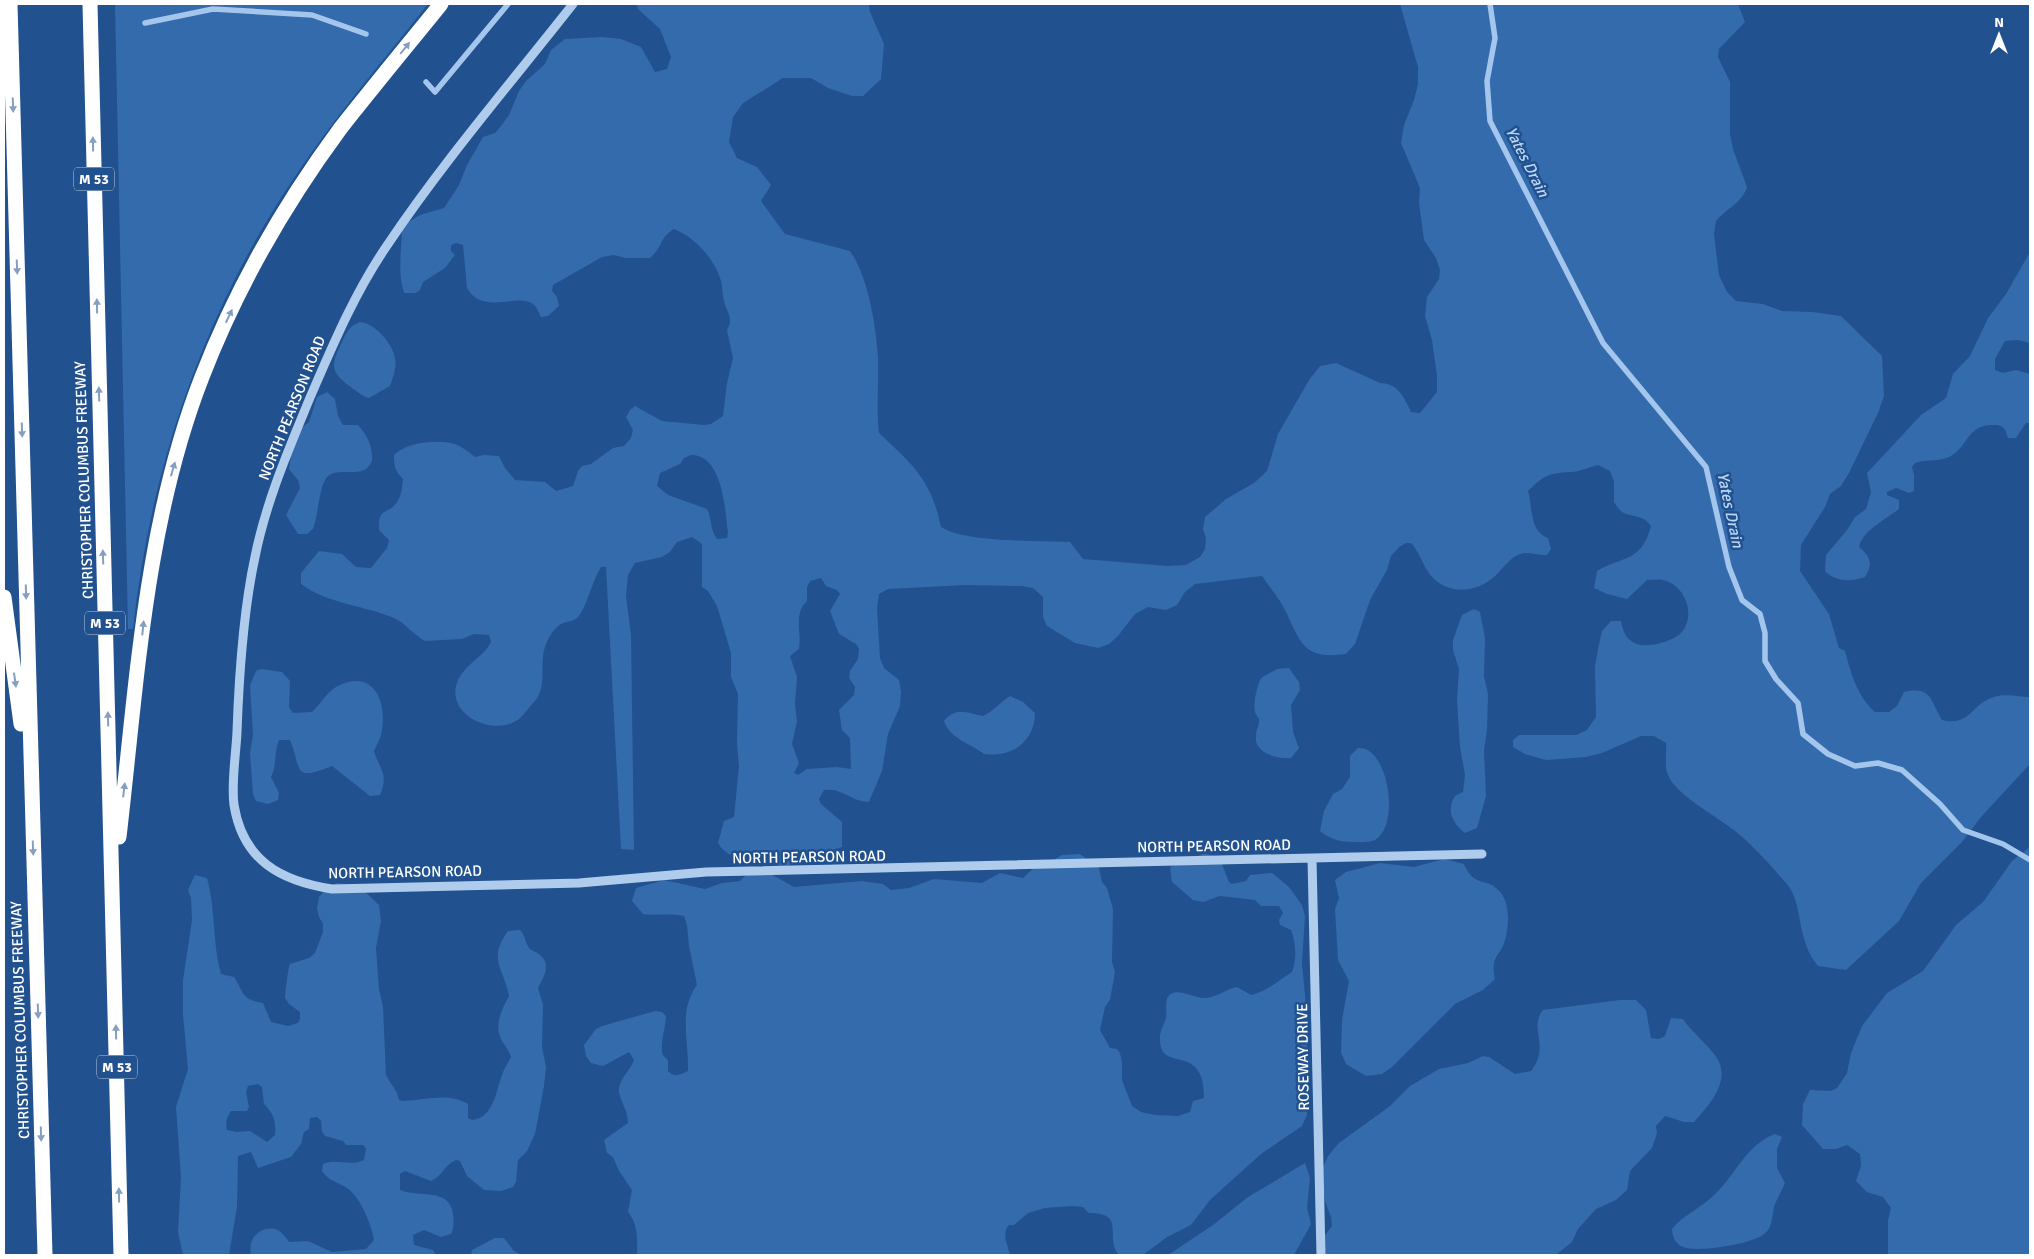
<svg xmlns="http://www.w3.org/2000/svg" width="2034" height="1259" font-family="Signika,sans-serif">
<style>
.green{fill:#346bac;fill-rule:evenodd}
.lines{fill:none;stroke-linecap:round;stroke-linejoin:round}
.stream{stroke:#a4c6ed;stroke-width:5.5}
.minor{stroke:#b0ccec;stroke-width:9}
.highway{stroke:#fff;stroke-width:15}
.oneway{fill:#859fc1}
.labels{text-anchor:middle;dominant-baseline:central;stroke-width:5;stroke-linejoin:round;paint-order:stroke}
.shield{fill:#21518f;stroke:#bccbdd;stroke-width:1}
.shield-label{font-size:14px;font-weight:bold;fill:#fff}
.street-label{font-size:15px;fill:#fff;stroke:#21518f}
.water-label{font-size:16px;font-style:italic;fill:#bcd6f3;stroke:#21518f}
</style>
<rect width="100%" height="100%" fill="#21518f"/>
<!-- green -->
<path class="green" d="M 115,4 L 428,4 C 382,62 333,119 292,181 C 203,314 150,470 133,629 L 128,629 Z
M 636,4 L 869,4 L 870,12 L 884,44 L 881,79 L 863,96 L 852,96 L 828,88 L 811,78 L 783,78 L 743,103 L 733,117 L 729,142 L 737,158 L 757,167 L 771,185 L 761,201 L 785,234 L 850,251 C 868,276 876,326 878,357 C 879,383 876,408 879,433 C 913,465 931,479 941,527 C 966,543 1038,540 1070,542 L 1083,559 L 1167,566 L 1186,565 L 1200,557 L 1205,549 L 1206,538 L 1203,529 L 1205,517 L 1226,499 L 1254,483 L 1267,471 L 1278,434 L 1309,380 L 1320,366 L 1336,363 L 1380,383 C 1398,383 1404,397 1411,412 L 1420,413 L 1437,392 L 1437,376 L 1432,340 L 1425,316 L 1427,297 L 1439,279 L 1440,270 L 1436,258 L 1424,240 L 1419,203 L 1420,188 L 1401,143 L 1404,125 L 1414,100 L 1418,84 L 1418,67 L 1400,4 L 1738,4 L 1745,22 L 1719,49 L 1718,57 L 1730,82 L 1730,134 L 1733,149 L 1747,187 C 1742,203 1727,208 1716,221 L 1714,234 L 1719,275 L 1727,292 L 1736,301 L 1763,304 L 1782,311 L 1812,312 L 1841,316 L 1882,356 L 1884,396 L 1878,413 L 1849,473 L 1841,486 L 1830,494 L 1825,507 L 1801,545 L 1800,571 L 1829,614 L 1839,648 L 1845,651 C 1851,673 1857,696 1875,712 L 1889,712 L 1897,706 L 1904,692 C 1932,686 1930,700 1942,720 C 1970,727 1971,704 1994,697 C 2004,693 2020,697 2030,697 L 2030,764 L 1981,817 L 1962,842 L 1921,883 L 1899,921 L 1846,970 L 1818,966 C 1795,939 1804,902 1786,883 C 1770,865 1754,846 1735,831 C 1719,818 1680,797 1670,779 C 1663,766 1667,758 1666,743 L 1654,736 L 1641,736 L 1602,753 L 1586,757 L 1546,760 L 1525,754 L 1513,747 L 1513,740 L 1519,735 L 1576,735 L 1587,730 L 1596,717 L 1595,667 L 1598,649 L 1602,631 L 1611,621 L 1621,621 C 1625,646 1642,649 1664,642 C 1670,640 1677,637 1681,633 C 1697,615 1685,585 1663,580 C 1658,579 1652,580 1647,580 L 1627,599 L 1607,594 L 1594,588 L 1597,571 C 1624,555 1641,563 1651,526 C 1643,514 1633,518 1622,512 C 1619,510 1616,505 1614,502 L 1614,482 L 1610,471 L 1598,465 C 1590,467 1579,472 1571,472 C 1549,473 1544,475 1528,491 C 1533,508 1529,531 1548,538 L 1551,549 L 1547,555 C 1538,556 1528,551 1520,554 C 1509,558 1502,570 1494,577 C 1477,592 1451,595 1434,579 C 1423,568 1421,554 1411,543 L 1406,543 L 1399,547 L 1391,556 L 1387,570 L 1370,600 L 1355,644 L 1346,654 C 1308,659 1302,648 1288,616 C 1282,602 1271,589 1262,576 L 1195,584 L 1185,592 L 1177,605 L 1166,610 L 1148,607 L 1135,614 L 1118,636 L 1109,644 L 1098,648 L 1075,643 L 1047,626 L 1043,617 L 1043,597 L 1033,588 L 1022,586 L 966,585 L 888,589 L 879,594 L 877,608 L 880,658 L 884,668 L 899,680 L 901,692 L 900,706 L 888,734 L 882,771 L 869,802 C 849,801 844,788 824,790 L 819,799 L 821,804 L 842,822 L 842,847 L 786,866 L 773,865 L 760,857 C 745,859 727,859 718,843 L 724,821 L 734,817 L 739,766 L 737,745 L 738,694 L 731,677 L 731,653 L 717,606 L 708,591 L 702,587 L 702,544 L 692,537 L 677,542 L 670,552 L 662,557 L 635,563 L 628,575 L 626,596 L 631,635 L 634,850 L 621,849 L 606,567 L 601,567 C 592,581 586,610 577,618 C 572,622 568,621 563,623 C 554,627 548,638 545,647 C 539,664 548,688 534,702 C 529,707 522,718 516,721 C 491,736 446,714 457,683 C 463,665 483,658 491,642 L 489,635 L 474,634 L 462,639 L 425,641 C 414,635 405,623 394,618 C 363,605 328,604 301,584 L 301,573 L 319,551 L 342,554 L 356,567 L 371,568 L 387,548 L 389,540 L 379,530 C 378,506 387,516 397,502 C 402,495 402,487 403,479 C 395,471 394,466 394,455 C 406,442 438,439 455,444 C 462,447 469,452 475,457 L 484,455 L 499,456 L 505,468 L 515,480 L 545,482 L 556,491 L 573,486 L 578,471 L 582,466 L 591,464 L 613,448 L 624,446 L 631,438 L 633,430 L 626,417 L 630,410 L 635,406 L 662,421 L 704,425 L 711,424 L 723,416 L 727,383 L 733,358 L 727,330 C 734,318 727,313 724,301 C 722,294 723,286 720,278 C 713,257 694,237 674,229 C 659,238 663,247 650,258 L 626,258 L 614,255 L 602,257 L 553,285 L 552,291 L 557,297 L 559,306 L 548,316 L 541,317 C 539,314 538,310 536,307 C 522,289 484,318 467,288 L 463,245 L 456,243 L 451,245 L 451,251 L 455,255 L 445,268 L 423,282 L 420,290 L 416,293 L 404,293 C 397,271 402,249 402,226 L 420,215 L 444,208 L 459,185 L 467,165 L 483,137 L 495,133 L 501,126 L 509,115 L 519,91 L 526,81 L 545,64 L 551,50 L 565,39 L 602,37 L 621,39 L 641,47 L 655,72 L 667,69 L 671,57 L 660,29 L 639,10 ZM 691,455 C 723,455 725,510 728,533 L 727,538 L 717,539 C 710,530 712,519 707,509 L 668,495 L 657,486 L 660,473 L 680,464 L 684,458 ZM 821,578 L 826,586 L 837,590 L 840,594 L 830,611 L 839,634 L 856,644 L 859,649 L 858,659 L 850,671 L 849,678 L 855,687 L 854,695 L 839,710 L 842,730 L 850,738 L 851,769 L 837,767 L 807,769 L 798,775 L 794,773 L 799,763 L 792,744 L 797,721 L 795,704 L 797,677 L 790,656 L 799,649 C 802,632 793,614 807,601 L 807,587 L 810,581 Z
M 2030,252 L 2030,343 L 2018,340 L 2005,341 L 1995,359 L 1995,370 L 2003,373 L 2016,370 L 2030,374 L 2030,423 L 2026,423 L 2016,438 L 2008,438 C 2005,428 2004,425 1993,425 C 1966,425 1969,447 1949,457 C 1938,462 1926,459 1915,463 L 1912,467 L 1914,475 L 1914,491 L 1909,493 L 1896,488 L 1887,492 L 1887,495 L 1899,500 L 1899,509 C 1886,519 1862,531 1859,547 C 1871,557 1873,564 1865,577 C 1852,582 1835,582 1825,571 L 1826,555 L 1847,530 L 1855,517 L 1866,509 L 1871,492 L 1867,473 L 1921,415 L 1946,398 L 1953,374 L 1970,356 L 1988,318 L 2006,294 Z
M 360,322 C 375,323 393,344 395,358 C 397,366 393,378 390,386 L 369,398 C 362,396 358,392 352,388 C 330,372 330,366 342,342 C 346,333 349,326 360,322 Z
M 327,392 L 335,399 L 338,416 L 343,425 L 358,425 C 367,435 373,446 372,461 C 364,481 339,465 327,477 C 319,486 318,517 313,529 L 307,534 L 298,534 L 286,515 L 300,488 L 298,480 L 289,469 L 294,434 L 309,422 L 317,397 Z
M 1474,609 L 1480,612 L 1485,638 L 1484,676 L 1488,694 L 1487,730 L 1484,750 L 1486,796 L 1477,828 L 1465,833 C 1452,823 1446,810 1455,796 L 1463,792 L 1465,775 L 1460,747 L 1457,700 L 1459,669 L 1453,650 L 1453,640 L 1462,615 Z
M 1289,668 L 1299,682 L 1300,690 L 1291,705 L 1293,732 L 1299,748 L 1291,758 C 1277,759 1253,753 1256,735 C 1256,729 1260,725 1259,719 C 1258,717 1256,715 1255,712 C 1253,703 1257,686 1261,678 L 1277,669 Z
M 261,669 L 282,672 L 290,681 L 289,707 L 293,713 L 312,712 C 320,705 327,692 336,687 C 371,668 387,698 382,730 C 381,737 377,745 374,751 C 380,771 389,773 380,795 L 370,796 L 332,766 C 292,782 302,770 290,740 L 279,740 C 274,752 277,766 271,777 L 279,793 L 278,800 L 268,804 L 256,801 L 253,794 L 250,753 L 253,735 L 250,685 L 256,671 Z
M 1010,696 L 1023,702 L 1035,713 C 1035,741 1012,758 984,754 C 970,743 950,739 944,721 C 956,706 968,713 983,716 C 994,711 1000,702 1010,696 Z
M 1358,748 C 1388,745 1401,825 1375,840 C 1369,843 1359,842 1352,842 C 1341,842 1329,839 1320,831 L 1324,811 L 1333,794 L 1342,789 L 1350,777 L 1350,756 Z
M 2030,847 L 2030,1255 L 1888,1255 L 1888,1220 L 1891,1208 L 1883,1197 L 1867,1192 L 1856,1181 L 1861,1166 L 1860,1154 L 1847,1145 L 1836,1149 L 1823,1149 L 1802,1125 L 1803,1104 L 1810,1090 L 1831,1091 L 1837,1088 L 1847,1073 L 1851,1053 L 1862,1026 L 1887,993 L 1923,971 L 1956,925 L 1983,902 L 2012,861 Z
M 1205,853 L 1220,859 L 1229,882 L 1232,884 L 1246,881 L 1250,875 L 1272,873 L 1289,887 L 1302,905 L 1305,916 L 1302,963 L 1307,1016 L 1307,1115 L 1302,1126 L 1261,1154 L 1210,1200 L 1191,1225 L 1167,1237 L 1143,1255 L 1119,1255 C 1104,1237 1127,1213 1089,1213 L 1083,1207 L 1072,1206 L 1045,1208 L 1028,1213 L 1014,1225 L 1009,1225 C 1001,1234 1008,1245 1010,1255 L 637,1255 C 637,1239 639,1226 628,1212 L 632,1190 L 619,1171 L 613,1157 L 607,1153 L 604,1140 L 628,1123 C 628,1111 621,1103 619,1092 C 617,1081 631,1070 634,1060 L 629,1052 L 603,1066 L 591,1063 L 586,1056 L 584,1045 L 596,1029 L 602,1026 L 655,1011 L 662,1012 L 666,1016 C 666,1026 659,1046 663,1055 C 664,1057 667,1058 668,1061 L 668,1071 C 675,1078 680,1075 688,1071 C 689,1042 678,1010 697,985 L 689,946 L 687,925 L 684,916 C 670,913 657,916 643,914 L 632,901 L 636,888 L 664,880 L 705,889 L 722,883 L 740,881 L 748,873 L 769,873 L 794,887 L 862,881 L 883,884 L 891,890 L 909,888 L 934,879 L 982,883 L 1000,873 L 1023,878 L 1037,865 L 1055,862 L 1055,859 L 1062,855 L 1080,854 L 1099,868 L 1102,882 L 1107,888 L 1113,909 L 1112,962 L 1115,972 L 1110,1000 L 1105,1007 L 1100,1030 L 1110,1048 L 1117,1049 L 1120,1053 L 1122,1063 L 1122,1080 L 1132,1106 L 1141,1112 L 1155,1115 L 1178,1116 L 1190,1112 L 1193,1101 L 1204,1098 C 1205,1041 1160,1074 1160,1040 C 1159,1032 1164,1025 1166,1018 C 1167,1012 1165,1005 1167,999 C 1173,984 1194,999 1205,998 C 1216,998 1226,989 1237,987 L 1251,995 C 1266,992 1279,980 1292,972 C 1297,959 1296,943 1291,930 L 1280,925 L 1279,920 L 1283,913 L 1279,906 L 1261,906 L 1255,900 L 1220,896 L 1203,902 L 1193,900 L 1172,882 L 1170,867 Z
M 1444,859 L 1464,864 C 1475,890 1487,875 1501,893 C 1511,907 1509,931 1503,946 C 1500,952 1495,957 1494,963 C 1493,968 1494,974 1495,979 L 1483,990 L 1455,1004 L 1392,1067 L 1382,1074 L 1366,1076 L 1346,1064 L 1341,1053 L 1342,1020 L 1349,981 L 1338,960 L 1335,909 L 1339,898 L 1335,880 L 1346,872 L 1380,863 L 1414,867 Z
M 195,875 L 207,878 C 216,910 212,942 221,974 L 234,977 C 245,993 240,999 263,1003 L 271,1022 L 288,1026 L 298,1023 L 300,1019 L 300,1012 L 289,1004 L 285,998 C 285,993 288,968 290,964 L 309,958 L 315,953 L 323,932 L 323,924 L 319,917 L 317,908 L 319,897 L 327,888 L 337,883 L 359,886 L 379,905 L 381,921 L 376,948 L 379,989 L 383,1007 L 386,1075 C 391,1085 397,1089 399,1100 L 403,1101 C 426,1100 448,1092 468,1104 L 468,1118 L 472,1120 C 494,1118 496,1090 502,1075 C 504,1068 508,1063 511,1057 C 509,1050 504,1045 501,1039 C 494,1024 502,1009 509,996 C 504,968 487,960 508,931 L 520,930 C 525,935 525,942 529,948 C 533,952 536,951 540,955 C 552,965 543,978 538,988 L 543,1005 L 542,1047 L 546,1067 L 544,1086 L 535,1134 L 527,1151 L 518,1160 L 516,1182 L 513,1187 L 501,1191 L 484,1190 L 467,1176 L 460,1161 L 456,1160 C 444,1165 443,1176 431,1181 L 405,1171 L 400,1174 L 400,1190 C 418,1198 450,1187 453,1214 C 454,1221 454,1228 451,1234 L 441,1237 L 424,1230 L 413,1235 L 414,1245 L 433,1250 L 436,1255 L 250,1255 C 251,1251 250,1247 251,1243 C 254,1231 271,1224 281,1232 C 284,1235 287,1239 289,1242 L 308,1241 L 332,1252 L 366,1249 L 374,1240 C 371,1224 361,1198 347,1188 C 338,1182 328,1181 322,1171 L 323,1164 C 337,1158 350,1167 364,1160 L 366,1148 L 363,1145 L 346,1145 L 343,1141 L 325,1136 L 322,1132 L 321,1121 L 317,1117 L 310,1118 L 309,1129 L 304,1132 L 301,1144 L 291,1157 L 258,1168 L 251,1152 L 238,1156 L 237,1207 L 229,1255 L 183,1255 L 178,1232 L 181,1177 L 176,1107 L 188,1069 L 183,1015 L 183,980 L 192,920 L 191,898 L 188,890 ZM 258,1084 L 262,1087 L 264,1104 C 274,1115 276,1120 275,1135 L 267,1142 L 250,1131 L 237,1132 L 227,1130 C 225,1121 227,1118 231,1111 L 247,1111 L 249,1107 L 246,1092 L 248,1086 Z
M 1620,1000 L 1636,1000 L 1646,1010 L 1651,1038 L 1659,1039 L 1665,1036 L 1671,1018 L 1683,1019 C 1692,1032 1704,1041 1714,1054 C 1734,1078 1710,1104 1694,1122 L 1684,1122 L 1665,1116 L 1656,1126 L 1657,1133 L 1652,1148 L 1630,1171 L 1627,1190 L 1616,1200 L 1596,1209 L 1578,1229 L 1572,1242 L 1556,1255 L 1319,1255 L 1320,1242 L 1332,1226 L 1331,1217 L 1325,1201 L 1322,1170 L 1328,1156 L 1339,1143 L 1390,1106 L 1410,1086 L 1439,1069 L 1468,1063 L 1483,1056 L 1489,1057 L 1515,1074 L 1531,1071 C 1551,1045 1528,1029 1543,1010 Z
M 1775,1134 L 1782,1137 L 1777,1149 L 1777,1168 L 1785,1183 C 1782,1190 1778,1197 1775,1204 C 1771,1216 1774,1227 1763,1235 C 1751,1244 1697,1253 1683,1247 C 1675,1244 1672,1236 1672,1229 C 1683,1215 1699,1209 1712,1197 C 1735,1177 1745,1145 1775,1134 Z
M 1305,1163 L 1310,1178 L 1307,1208 L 1311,1224 L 1294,1255 L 1168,1255 L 1213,1225 L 1248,1197 Z
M 495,1238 L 504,1238 L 514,1251 L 522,1255 L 471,1255 L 472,1250 Z"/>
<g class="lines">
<!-- stream -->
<path class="stream" d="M 1490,4 L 1495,38 L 1487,81 L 1490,121 L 1603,343 L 1706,467 L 1729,567 L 1742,600 L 1760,614 L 1765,633 L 1765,661 L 1776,679 L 1798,703 L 1803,734 L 1828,754 L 1855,766 L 1878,763 L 1902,770 L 1940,804 L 1963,830 L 2003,844 L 2030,860
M 145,23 L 213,9 L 312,15 L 366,34
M 426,82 L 435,92 L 508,4"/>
<!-- minor -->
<path class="minor" d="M 573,4 C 510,84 443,162 386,247 C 354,294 332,347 309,400 C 288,451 266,502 255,557 C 243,612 239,676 237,732 C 236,754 231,784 234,805 C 243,861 281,881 332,889 L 579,883 L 706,872 L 1482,854
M 1312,859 L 1321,1255"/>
<!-- highway -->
<path class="highway" d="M 10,4 L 45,1255
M 90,4 L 121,1255
M 4,597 L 21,724
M 119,837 C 137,683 145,523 202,377 C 236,289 284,205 340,129 C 373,87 407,46 441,4"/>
</g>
<!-- one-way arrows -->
<defs><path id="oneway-solid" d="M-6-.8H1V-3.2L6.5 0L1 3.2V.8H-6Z" transform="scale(1.25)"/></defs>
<g class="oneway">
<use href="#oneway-solid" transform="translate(405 48) rotate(-51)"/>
<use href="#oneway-solid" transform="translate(13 105) rotate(88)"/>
<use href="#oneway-solid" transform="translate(93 144) rotate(-91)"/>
<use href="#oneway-solid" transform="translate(17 267) rotate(88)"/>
<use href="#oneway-solid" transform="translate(97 306) rotate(-91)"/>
<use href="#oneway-solid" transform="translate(229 316) rotate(-65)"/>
<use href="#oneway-solid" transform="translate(99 394) rotate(-92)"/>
<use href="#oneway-solid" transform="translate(22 430) rotate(88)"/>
<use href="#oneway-solid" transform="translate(173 469) rotate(-74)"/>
<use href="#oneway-solid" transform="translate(103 557) rotate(-92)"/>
<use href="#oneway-solid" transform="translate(26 592) rotate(88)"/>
<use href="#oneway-solid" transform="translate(143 628) rotate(-84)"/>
<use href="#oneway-solid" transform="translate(15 680) rotate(82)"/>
<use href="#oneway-solid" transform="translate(108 719) rotate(-92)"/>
<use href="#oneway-solid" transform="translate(124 790) rotate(-83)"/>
<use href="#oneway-solid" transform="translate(33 848) rotate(88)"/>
<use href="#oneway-solid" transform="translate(38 1011) rotate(88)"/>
<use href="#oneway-solid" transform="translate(116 1032) rotate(-91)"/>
<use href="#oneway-solid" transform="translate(41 1134) rotate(88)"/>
<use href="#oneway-solid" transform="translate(119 1195) rotate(-91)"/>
</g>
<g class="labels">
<!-- shield labels -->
<g class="shield">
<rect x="74" y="167.5" width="40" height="23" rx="4"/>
<rect x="85" y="611.5" width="40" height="23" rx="4"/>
<rect x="97" y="1055.5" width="40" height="23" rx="4"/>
</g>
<g class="shield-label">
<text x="94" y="179">M 53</text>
<text x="105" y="623">M 53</text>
<text x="117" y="1067">M 53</text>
</g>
<!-- street labels -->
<g class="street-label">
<text transform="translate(292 408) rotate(-68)">NORTH PEARSON ROAD</text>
<text transform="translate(84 480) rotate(-92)">CHRISTOPHER COLUMBUS FREEWAY</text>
<text transform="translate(1214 846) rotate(-1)">NORTH PEARSON ROAD</text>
<text transform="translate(809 857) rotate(-1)">NORTH PEARSON ROAD</text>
<text transform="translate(405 872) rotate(-1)">NORTH PEARSON ROAD</text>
<text transform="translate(20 1020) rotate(-92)">CHRISTOPHER COLUMBUS FREEWAY</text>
<text transform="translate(1303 1057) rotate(-91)">ROSEWAY DRIVE</text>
</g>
<!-- water labels -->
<g class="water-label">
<text transform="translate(1527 162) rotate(63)">Yates Drain</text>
<text transform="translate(1730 510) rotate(78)">Yates Drain</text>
</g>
</g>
<!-- border -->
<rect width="2034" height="1259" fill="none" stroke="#ffffff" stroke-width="10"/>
<!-- north arrow -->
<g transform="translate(1999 35)" stroke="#21518f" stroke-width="4" paint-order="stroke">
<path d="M0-4L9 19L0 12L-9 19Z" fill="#ffffff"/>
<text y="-8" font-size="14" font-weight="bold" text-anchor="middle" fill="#ffffff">N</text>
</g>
</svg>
